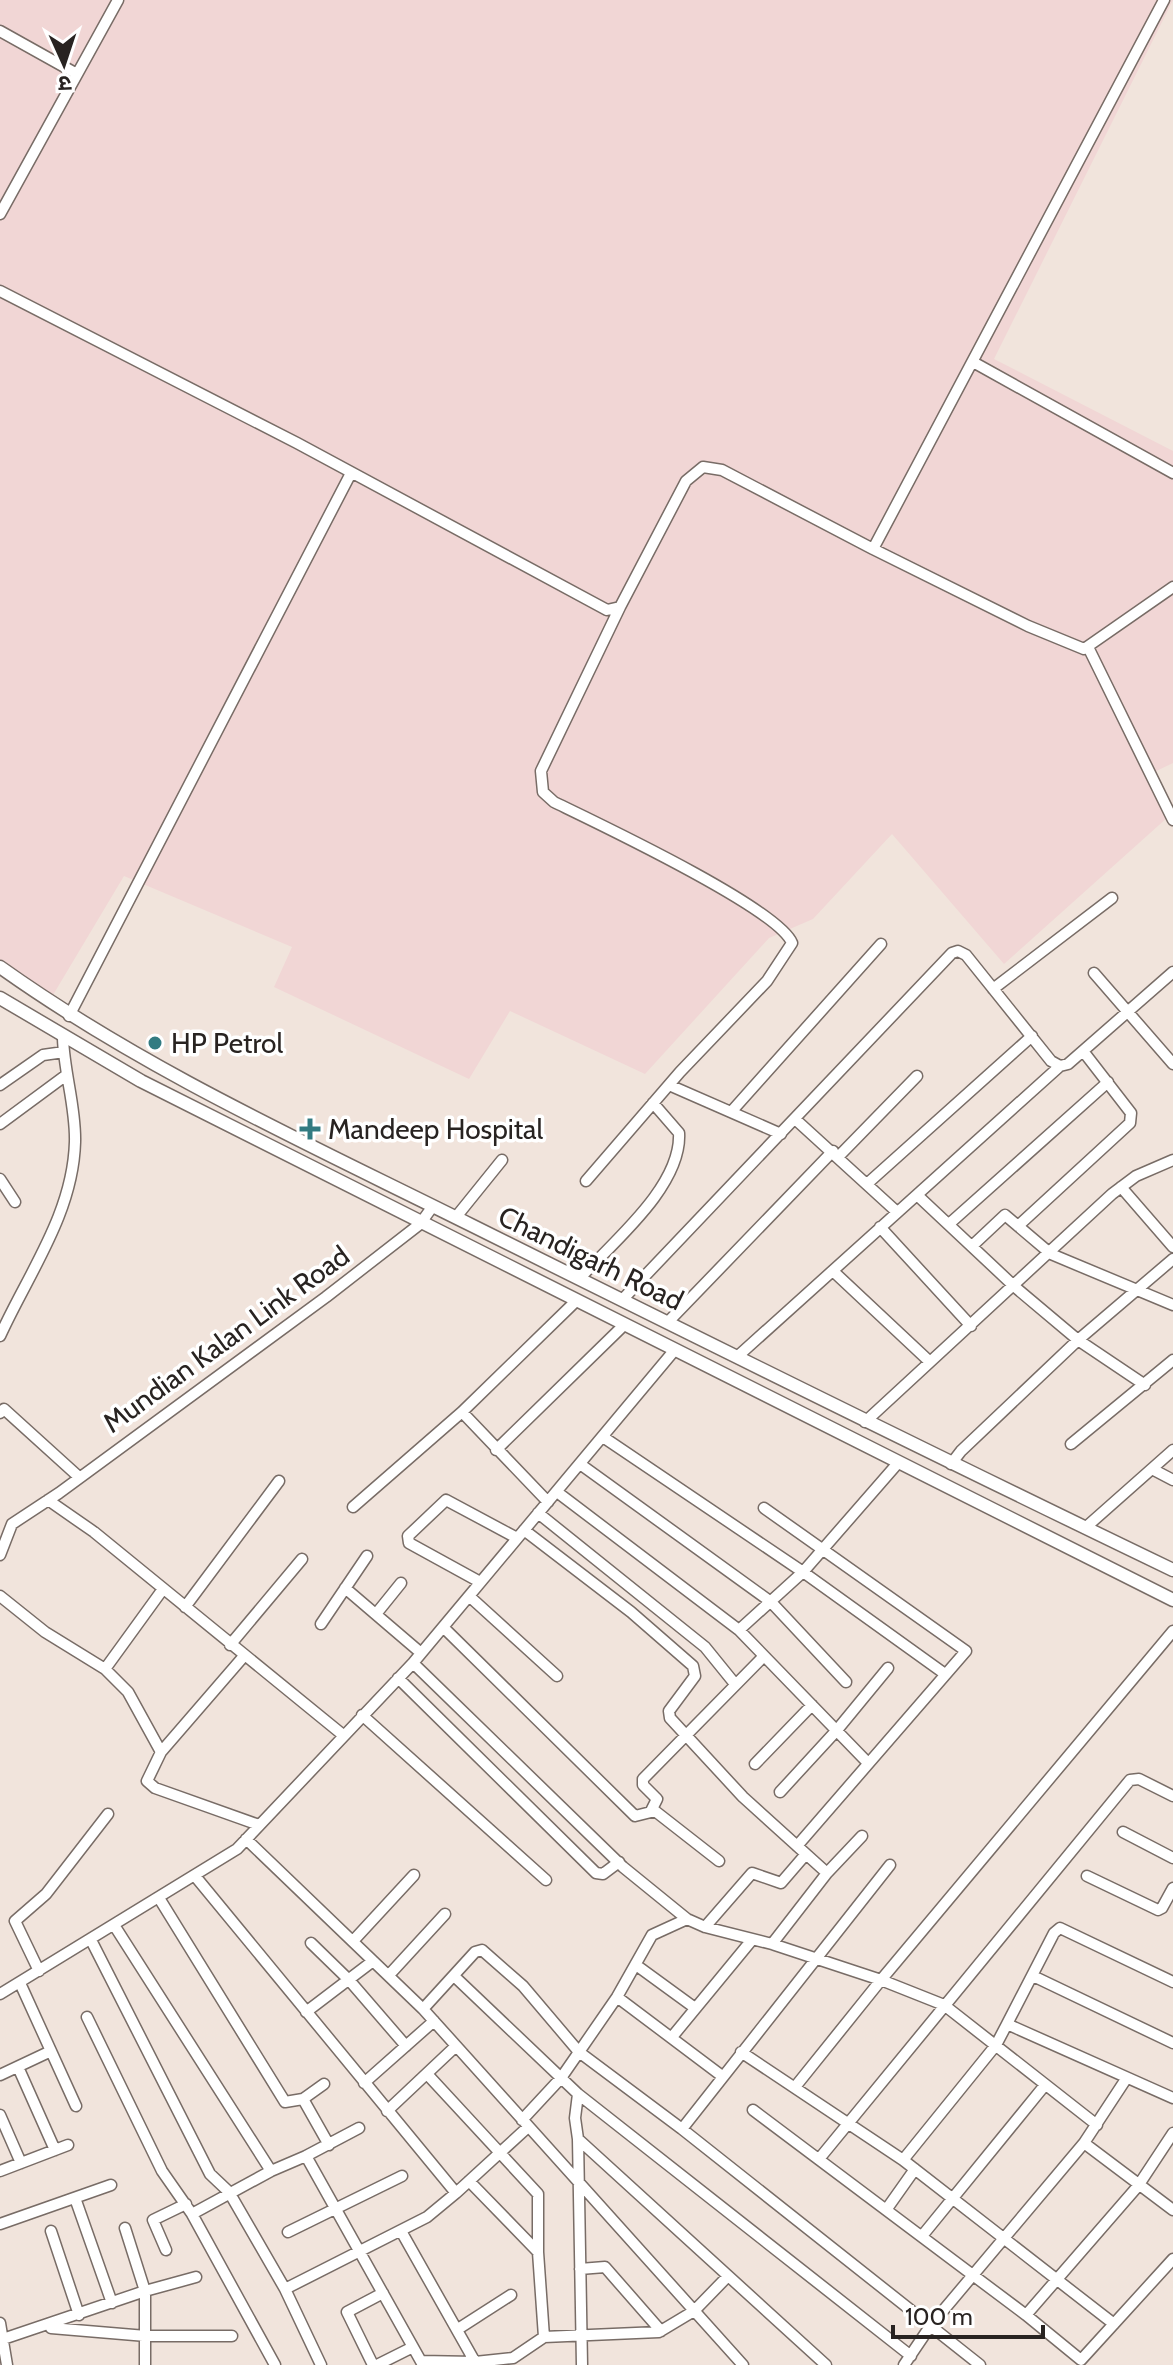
<svg xmlns="http://www.w3.org/2000/svg" width="1173" height="2365" font-family="Cabin,'Noto Sans Devanagari',sans-serif">
<style>
.industrial{fill:#f1d6d5}
.lines{fill:none;stroke-linecap:round;stroke-linejoin:round}
.minor-casing{stroke:#786c66;stroke-width:13}
.major-casing{stroke:#786c66;stroke-width:15}
.minor{stroke:#fff;stroke-width:10}
.major{stroke:#fff;stroke-width:12}
.poi-dot{fill:#327b81;stroke:#fff;stroke-width:3}
.labels{text-anchor:middle;dominant-baseline:central;stroke-width:7;stroke-linejoin:round;paint-order:stroke}
.poi-label{font-size:28px;fill:#282321;stroke:#fff;text-anchor:start}
.street-label{font-size:28px;fill:#282321;stroke:#fff}
</style>
<rect width="100%" height="100%" fill="#f1e4dc"/>
<!-- industrial -->
<path class="industrial" d="M 0,0 L 1173,0 L 994,359 L 1173,451 L 1173,763 L 1146,776 L 1168,817 L 1004,964 L 892,834 L 813,919 L 769,938 L 645,1074 L 510,1011 L 469,1079 L 274,987 L 292,947 L 124,876 L 50,1000 L 0,963 Z"/>
<g class="lines">
<defs>
<path id="minor" d="M 0,31 L 77,74
M 0,214 L 118,0
M 0,291 L 297,443 L 607,610 L 620,607 L 686,481 L 703,467 L 722,470 L 873,549 L 1164,0
M 973,362 L 1173,473
M 873,549 L 1028,626 L 1084,649 L 1173,587
M 1089,649 L 1173,820
M 1094,973 L 1173,1064
M 993,989 L 1112,898
M 69,1016 L 350,475
M 0,1085 L 43,1055 L 64,1052
M 669,1085 L 781,1134
M 731,1112 L 881,944
M 795,1119 L 897,1212
M 0,1124 L 65,1076
M 839,1156 L 917,1076
M 0,1179 L 15,1202
M 586,1181 L 680,1072 L 767,981 L 792,943 C 778,908 595,822 554,802 L 543,792 L 541,771 L 620,607
M 868,1183 L 1032,1036
M 1121,1187 L 1173,1247
M 917,1195 L 1015,1287 L 1078,1340 L 1145,1385
M 456,1217 L 502,1160
M 949,1224 L 1108,1082
M 1018,1226 L 1130,1123 L 1131,1113 L 1083,1051
M 880,1227 L 971,1326
M 972,1246 L 1005,1215 L 1051,1254 L 1173,1305
M 834,1272 L 930,1362
M 579,1279 C 613,1242 682,1186 679,1133 L 653,1103
M 622,1300 L 952,953 L 958,951 L 966,955 L 1051,1061 L 1060,1066 L 1068,1064 L 1173,972
M 668,1322 L 833,1151
M 0,1336 C 28,1274 73,1214 75,1142 C 76,1107 64,1073 63,1038
M 738,1356 L 1060,1066
M 462,1412 L 548,1502
M 0,1413 L 4,1409 L 79,1477
M 865,1422 L 1112,1194 L 1136,1176 L 1173,1160
M 603,1437 L 803,1572 L 945,1674
M 1071,1444 L 1173,1360
M 496,1450 L 623,1326
M 580,1464 L 771,1602 L 846,1682
M 951,1464 L 961,1451 L 1078,1340 L 1173,1259
M 1152,1469 L 1173,1480
M 557,1492 L 739,1630 L 868,1763
M 48,1500 L 94,1532 L 343,1735
M 353,1507 L 462,1412 L 575,1302
M 764,1508 L 966,1651 L 797,1846
M 538,1513 L 705,1647 L 735,1684
M 1085,1528 L 1173,1450
M 524,1530 L 631,1612 L 693,1666 L 695,1676 L 669,1711 L 670,1718 L 743,1797 L 827,1873 L 772,1944
M 0,1555 L 12,1524 L 59,1493 L 326,1297 L 420,1224 L 433,1206
M 480,1582 L 409,1543 L 408,1536 L 446,1500 L 517,1538
M 345,1588 L 421,1653
M 0,1596 L 45,1632 L 105,1669 L 128,1692 L 161,1752
M 469,1596 L 557,1676
M 185,1607 L 279,1481
M 376,1614 L 401,1583
M 321,1624 L 367,1556
M 443,1627 L 635,1816 L 655,1811 L 719,1861
M 739,1630 L 803,1572 L 898,1463
M 230,1645 L 302,1559
M 244,1656 L 161,1752 L 147,1781 L 155,1788 L 259,1825
M 413,1663 L 623,1867 L 687,1919 L 705,1927 L 772,1944 L 881,1980 L 1173,1631
M 105,1669 L 163,1589
M 398,1678 L 596,1873 L 603,1874 L 619,1862
M 362,1715 L 546,1880
M 755,1764 L 812,1705
M 780,1792 L 837,1730 L 888,1668
M 651,1811 L 657,1799 L 643,1785 L 643,1779 L 764,1656
M 1123,1832 L 1173,1858
M 246,1839 L 423,2009 L 743,2365
M 827,1873 L 862,1836
M 195,1876 L 456,2193 L 528,2127
M 1087,1876 L 1158,1910 L 1162,1908 L 1173,1888
M 159,1898 L 285,2102 L 303,2099 L 324,2084
M 114,1925 L 271,2171 L 306,2156 L 423,2365
M 705,1927 L 752,1873 L 781,1883 L 806,1854
M 91,1940 L 210,2174 L 229,2192 L 285,2289 L 321,2365
M 353,1941 L 414,1875
M 311,1943 L 349,1980 L 406,2046
M 636,1965 L 695,2008
M 39,1971 L 15,1921 L 46,1894 L 108,1814
M 389,1975 L 445,1914
M 454,1976 L 578,2094
M 1033,1976 L 1173,2043
M 1173,1982 L 1060,1928 L 1054,1933 L 1007,2024 L 1173,2098
M 20,1983 L 76,2106
M 0,1994 L 237,1849 L 413,1663 L 673,1352
M 617,1997 L 722,2076
M 423,2009 L 475,1952 L 482,1950 L 523,1986 L 579,2052 L 617,1997 L 652,1935 L 687,1919
M 306,2012 L 373,1961
M 87,2017 L 162,2171 L 192,2214 L 275,2365
M 1007,2024 L 996,2045 L 903,2160 L 1114,2324
M 672,2037 L 751,1941
M 741,2052 L 903,2160
M 18,2067 L 55,2150
M 427,2074 L 538,2194 L 538,2252
M 0,2075 L 51,2051
M 364,2083 L 434,2021
M 795,2087 L 881,1980 L 944,2005 L 1097,2125
M 303,2099 L 329,2145
M 753,2110 L 1026,2315 L 1138,2186 L 1173,2133
M 387,2111 L 456,2046
M 0,2115 L 21,2163
M 522,2120 L 561,2078 L 579,2052 L 682,2129 L 980,2365
M 682,2129 L 890,1865
M 578,2139 L 575,2118 L 578,2094 L 911,2356
M 1084,2143 L 1173,2210
M 306,2156 L 359,2128
M 819,2159 L 1130,1780 L 1139,1779 L 1173,1796
M 0,2171 L 68,2145
M 469,2181 L 538,2252 L 544,2337 L 659,2332 L 694,2311 L 728,2276
M 75,2198 L 112,2303
M 886,2210 L 915,2169
M 192,2214 L 271,2171
M 0,2224 L 111,2185
M 125,2228 L 145,2291 L 196,2277
M 51,2231 L 79,2315
M 401,2231 L 475,2362
M 288,2232 L 402,2176
M 922,2236 L 1045,2085
M 166,2250 L 153,2220 L 186,2204
M 580,2269 L 605,2267 L 661,2331
M 285,2289 L 427,2217 L 456,2193
M 1026,2315 L 1081,2360 L 1173,2259
M 0,2323 L 7,2365
M 51,2328 L 146,2336 L 232,2336
M 458,2329 L 511,2295
M 3,2339 L 145,2291 L 145,2365
M 421,2361 L 475,2362 L 513,2358 L 544,2337
M 373,2365 L 347,2312 L 383,2293
M 377,2365 L 413,2347
M 582,2365 L 578,2139 L 826,2365
M 904,2365 L 931,2325 L 1084,2143 L 1126,2079"/>
<path id="major" d="M 0,967 C 146,1071 311,1145 471,1225 C 704,1341 938,1457 1173,1570
M 0,998 L 141,1081 L 1173,1600"/>
</defs>
<!-- minor casing -->
<use href="#minor" class="minor-casing"/>
<!-- major casing -->
<use href="#major" class="major-casing"/>
<!-- minor -->
<use href="#minor" class="minor"/>
<!-- major -->
<use href="#major" class="major"/>
</g>
<!-- markers -->
<g class="poi-dot">
<circle cx="155" cy="1043" r="8"/>
<path d="M306 1117h8v8h8v8h-8v8h-8v-8h-8v-8h8z"/>
</g>
<g class="labels">
<!-- poi labels -->
<g class="poi-label">
<text x="171" y="1043">HP Petrol</text>
<text x="328" y="1129">Mandeep Hospital</text>
</g>
<!-- street labels -->
<g class="street-label">
<text transform="translate(591 1258) rotate(26)">Chandigarh Road</text>
<text transform="translate(226 1339) rotate(-36)">Mundian Kalan Link Road</text>
</g>
</g>
<!-- north arrow -->
<g transform="translate(64 64) rotate(177)" stroke="#ffffff" stroke-width="6" paint-order="stroke">
<path d="M0-6L14 30L0 20L-14 30Z" fill="#282321"/>
<text y="-12" font-size="22" font-weight="bold" text-anchor="middle" fill="#282321">उ</text>
</g>
<!-- scale -->
<path d="M893 2325v12h150v-12" fill="none" stroke="#282321" stroke-width="4"/>
<text x="905" y="2325" font-size="24" fill="#282321" stroke="#ffffff" stroke-width="6" paint-order="stroke">100 m</text>
</svg>
